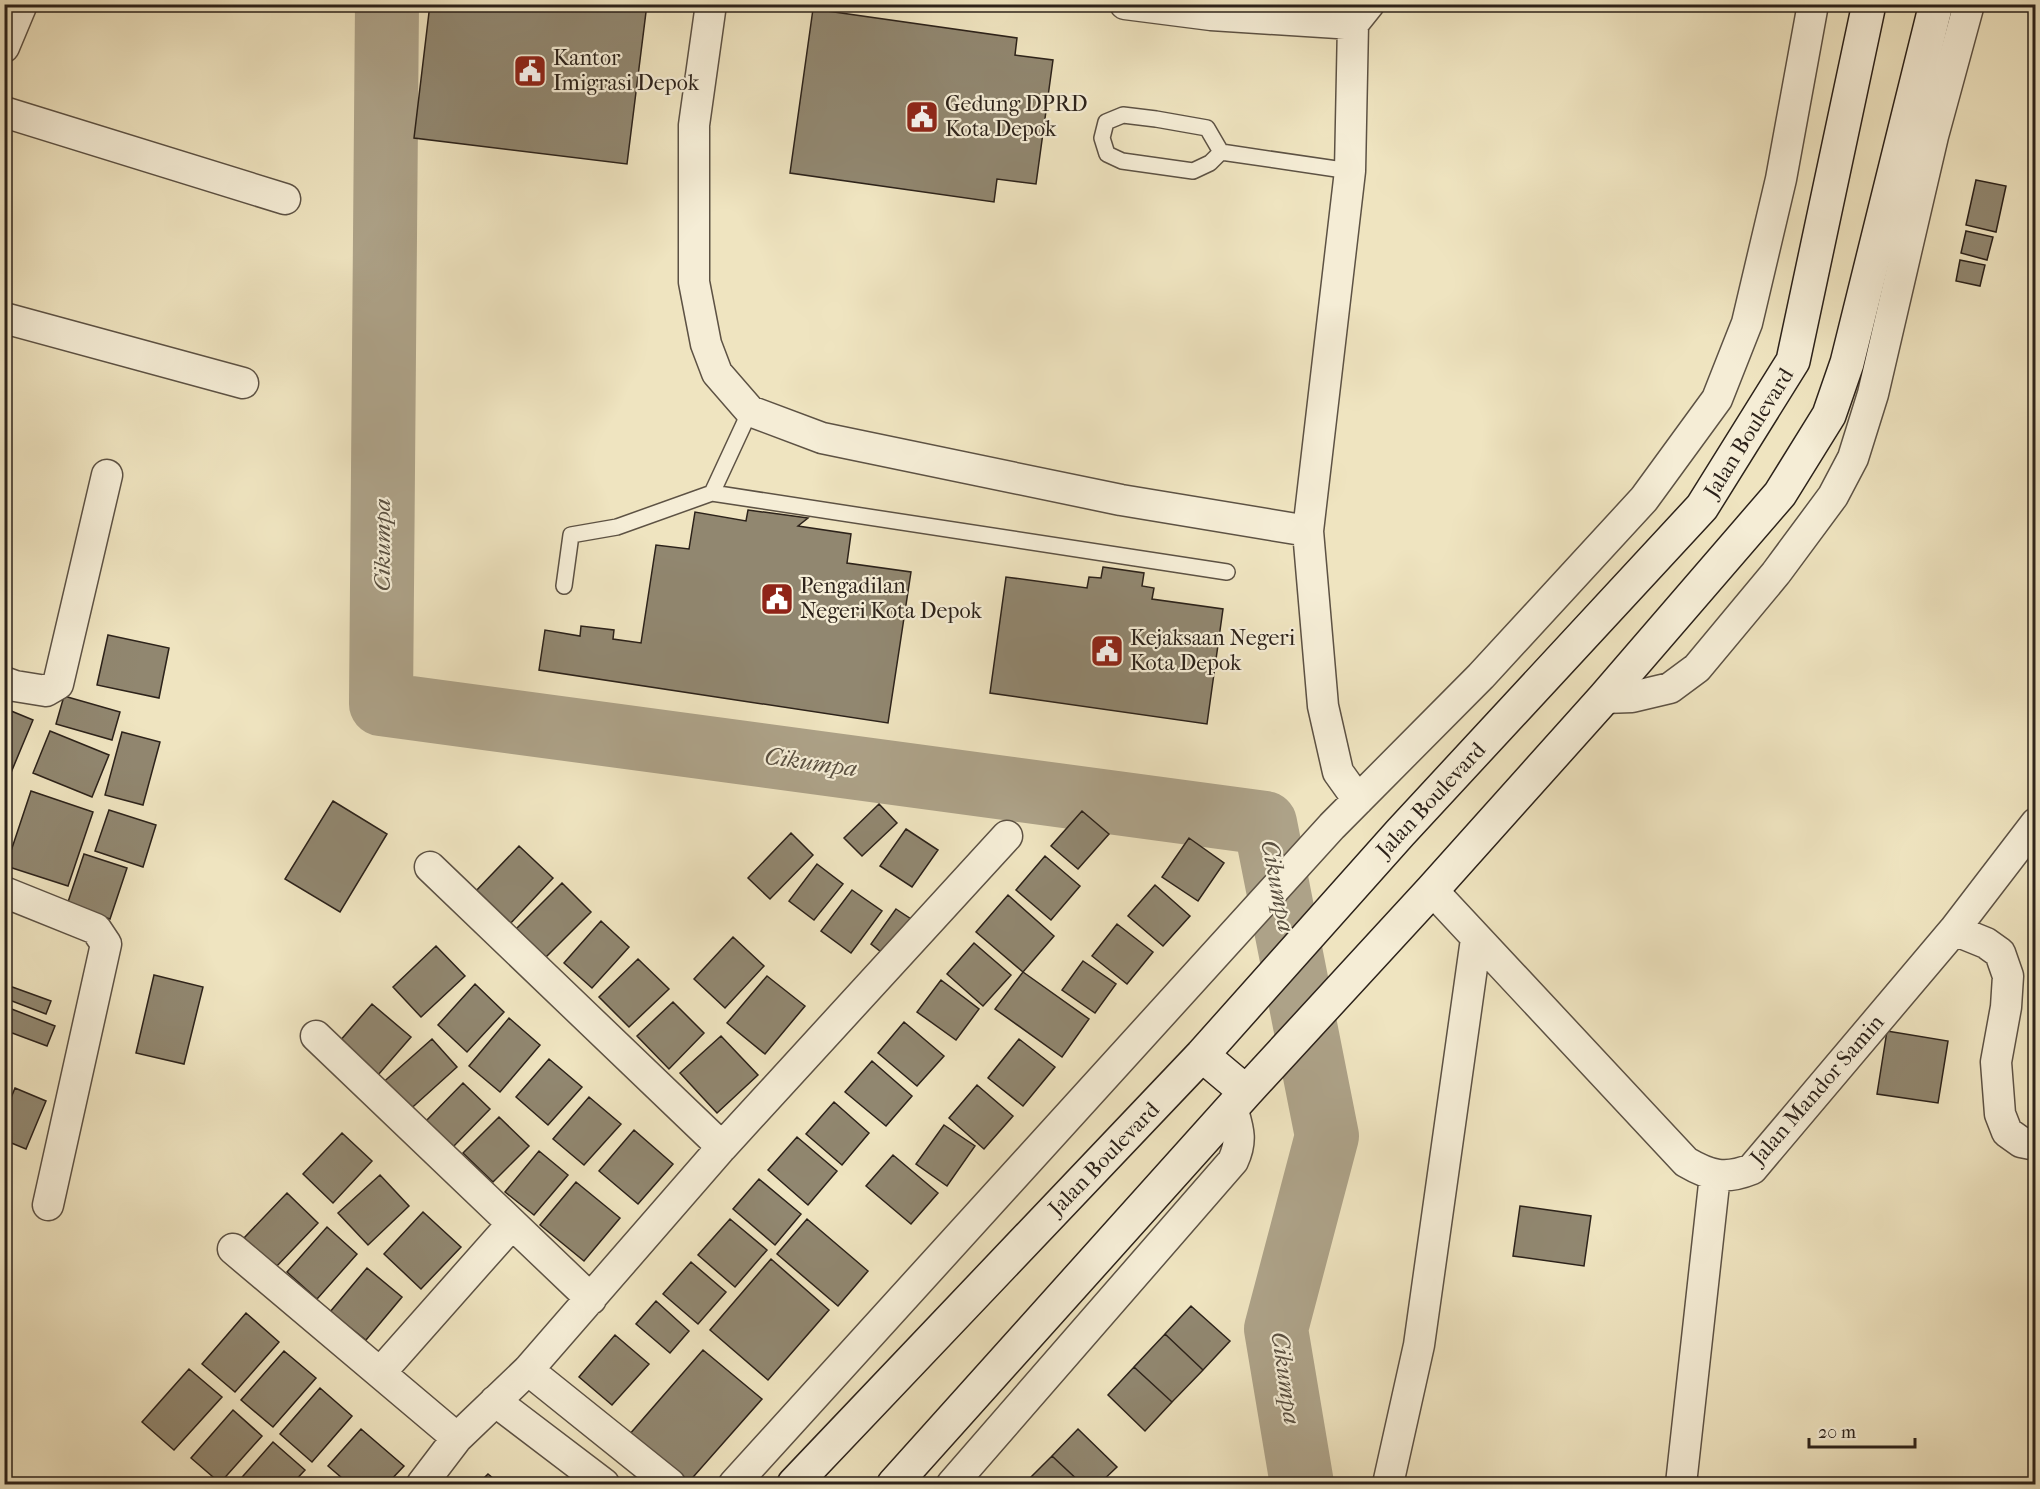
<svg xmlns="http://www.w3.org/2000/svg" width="2040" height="1489" font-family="'IM FELL French Canon',serif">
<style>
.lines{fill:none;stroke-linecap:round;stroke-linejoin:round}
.river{stroke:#ada288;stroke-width:64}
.building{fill:#918770;stroke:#2c221a;stroke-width:1.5}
.service-casing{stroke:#5d5244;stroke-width:18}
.minor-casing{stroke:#5d5244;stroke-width:33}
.secondary-casing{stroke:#2c221a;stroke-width:36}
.service{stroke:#f5edd6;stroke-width:15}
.minor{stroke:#f5edd6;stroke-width:30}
.secondary{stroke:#f5edd6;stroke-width:33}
.labels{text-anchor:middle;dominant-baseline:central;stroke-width:4.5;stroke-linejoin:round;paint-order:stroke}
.poi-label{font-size:22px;fill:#2c221a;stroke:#f5edd6;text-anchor:start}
.street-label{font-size:22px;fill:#2c221a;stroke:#f5edd6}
.water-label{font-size:24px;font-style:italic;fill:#594f40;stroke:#f5edd6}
</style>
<rect width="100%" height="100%" fill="#efe4c0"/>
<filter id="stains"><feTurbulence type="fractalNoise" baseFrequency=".00333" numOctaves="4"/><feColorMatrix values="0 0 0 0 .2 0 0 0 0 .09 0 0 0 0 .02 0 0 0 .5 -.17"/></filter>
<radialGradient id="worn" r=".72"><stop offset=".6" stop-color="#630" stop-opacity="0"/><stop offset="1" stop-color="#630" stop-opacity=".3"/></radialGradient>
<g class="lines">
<!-- river -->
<path class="river" d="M 387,4 L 381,704 L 1265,823 L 1327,1136 L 1276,1329 L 1302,1484"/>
</g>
<!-- building -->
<path class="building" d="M 430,4 L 647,4 L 627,164 L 414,138 Z
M 813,9 L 1017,38 L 1015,55 L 1053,60 L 1036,184 L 997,179 L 994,202 L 790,173 Z
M 1976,180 L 2006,186 L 1996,232 L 1966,225 Z
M 1966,231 L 1993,237 L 1987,260 L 1961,253 Z
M 1960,260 L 1985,265 L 1980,286 L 1956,281 Z
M 748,510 L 808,518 L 798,526 L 851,534 L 847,563 L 911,572 L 888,723 L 539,670 L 545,630 L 580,636 L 581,626 L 614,630 L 613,639 L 641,643 L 656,545 L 689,549 L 695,512 L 746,521 Z
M 1103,567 L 1144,573 L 1142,586 L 1154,588 L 1152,599 L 1223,609 L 1207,724 L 990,693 L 1006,577 L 1087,588 L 1089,577 L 1101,578 Z
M 108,635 L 169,648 L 159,698 L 97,685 Z
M 64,696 L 120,712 L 112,740 L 56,724 Z
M 4,708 L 33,720 L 10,775 L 4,773 Z
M 50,731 L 109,755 L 92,797 L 33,773 Z
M 122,732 L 160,742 L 143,805 L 105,795 Z
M 31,791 L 93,812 L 68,886 L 6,866 Z
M 333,801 L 387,834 L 340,912 L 285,879 Z
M 879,804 L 897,823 L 862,856 L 844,838 Z
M 109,810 L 156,825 L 143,867 L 95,851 Z
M 1082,811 L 1109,834 L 1078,869 L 1051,846 Z
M 906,829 L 938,850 L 912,887 L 880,866 Z
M 791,833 L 813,855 L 770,899 L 748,878 Z
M 1189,838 L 1224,863 L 1198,901 L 1162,877 Z
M 519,846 L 553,878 L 509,925 L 474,893 Z
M 84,854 L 127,868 L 110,919 L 67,905 Z
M 1045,856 L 1080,886 L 1051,920 L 1016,890 Z
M 817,864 L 843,884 L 814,920 L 789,901 Z
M 562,883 L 591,912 L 544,959 L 515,930 Z
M 1155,885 L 1190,916 L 1163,946 L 1128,916 Z
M 852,890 L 882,911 L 851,953 L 821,931 Z
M 1008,895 L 1054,936 L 1023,972 L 976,932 Z
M 896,909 L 911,919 L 885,955 L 871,944 Z
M 601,921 L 629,947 L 592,988 L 564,963 Z
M 1117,924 L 1153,952 L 1127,984 L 1092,956 Z
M 733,937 L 764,966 L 725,1008 L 694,979 Z
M 974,943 L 1011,975 L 983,1006 L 947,974 Z
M 436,946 L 465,976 L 421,1017 L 393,987 Z
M 638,959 L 669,989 L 629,1027 L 599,997 Z
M 1083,961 L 1116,984 L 1095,1013 L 1062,990 Z
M 1023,972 L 1089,1019 L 1062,1057 L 995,1009 Z
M 154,975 L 203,987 L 184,1064 L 136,1053 Z
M 767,976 L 805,1006 L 765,1054 L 727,1023 Z
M 941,980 L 979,1009 L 956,1040 L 917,1012 Z
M 4,984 L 51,1001 L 46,1014 L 4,998 Z
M 475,984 L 504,1012 L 467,1052 L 438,1025 Z
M 673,1002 L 704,1033 L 669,1069 L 637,1036 Z
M 372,1004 L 411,1037 L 378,1075 L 339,1042 Z
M 4,1006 L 55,1026 L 47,1046 L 4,1030 Z
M 509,1018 L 540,1045 L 500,1092 L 469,1066 Z
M 904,1022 L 944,1056 L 917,1086 L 878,1053 Z
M 1887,1031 L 1948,1041 L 1938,1103 L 1877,1094 Z
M 721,1036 L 758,1075 L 717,1113 L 680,1073 Z
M 432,1039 L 457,1067 L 405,1114 L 379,1086 Z
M 1019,1039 L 1055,1067 L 1023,1106 L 988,1078 Z
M 549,1059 L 582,1087 L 548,1125 L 516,1097 Z
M 872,1061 L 912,1096 L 886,1126 L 845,1092 Z
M 463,1083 L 490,1109 L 452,1148 L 425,1122 Z
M 977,1085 L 1013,1116 L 984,1149 L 949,1118 Z
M 15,1088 L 46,1101 L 26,1149 L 4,1140 L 4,1115 Z
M 589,1097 L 621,1124 L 584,1165 L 553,1139 Z
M 834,1102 L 869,1133 L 842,1165 L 806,1134 Z
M 499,1117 L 529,1146 L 493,1182 L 463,1153 Z
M 944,1125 L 975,1146 L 947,1186 L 916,1164 Z
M 634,1130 L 673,1164 L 638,1204 L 599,1171 Z
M 342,1133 L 372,1161 L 333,1203 L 303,1174 Z
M 797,1137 L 837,1171 L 808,1205 L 768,1170 Z
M 539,1151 L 568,1175 L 534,1215 L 505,1192 Z
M 893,1155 L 938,1193 L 911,1224 L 866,1186 Z
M 380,1175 L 409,1206 L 368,1245 L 338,1213 Z
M 759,1179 L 801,1214 L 775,1245 L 733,1209 Z
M 576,1182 L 620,1218 L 584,1261 L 540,1225 Z
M 287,1193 L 318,1223 L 275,1268 L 244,1238 Z
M 1520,1206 L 1591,1216 L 1584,1266 L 1513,1256 Z
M 423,1212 L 461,1247 L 421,1289 L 384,1254 Z
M 730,1219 L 767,1250 L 735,1287 L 698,1255 Z
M 807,1219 L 868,1271 L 838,1306 L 777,1254 Z
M 327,1227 L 357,1254 L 317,1299 L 287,1272 Z
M 771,1259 L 829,1310 L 768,1380 L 710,1330 Z
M 691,1262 L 726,1292 L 698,1324 L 663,1294 Z
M 367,1268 L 402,1297 L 366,1340 L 330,1312 Z
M 656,1301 L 689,1331 L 670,1353 L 636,1324 Z
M 1191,1306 L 1230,1341 L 1203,1370 L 1165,1334 Z
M 246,1313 L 279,1342 L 235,1392 L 202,1364 Z
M 1165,1334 L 1203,1370 L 1172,1402 L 1134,1367 Z
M 615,1335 L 649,1364 L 612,1405 L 579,1377 Z
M 703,1350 L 762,1399 L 687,1484 L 629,1435 Z
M 284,1351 L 316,1378 L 273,1427 L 241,1400 Z
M 1134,1367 L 1172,1402 L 1145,1431 L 1108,1395 Z
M 189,1369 L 222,1397 L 174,1450 L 142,1422 Z
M 320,1388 L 352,1416 L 312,1462 L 280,1434 Z
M 233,1410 L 262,1436 L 220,1483 L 191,1458 Z
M 361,1429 L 404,1466 L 387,1484 L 349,1484 L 328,1466 Z
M 1078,1429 L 1117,1467 L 1099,1484 L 1082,1484 L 1052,1456 Z
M 273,1442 L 305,1470 L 292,1484 L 236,1484 Z
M 1052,1456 L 1082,1484 L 1024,1484 Z
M 488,1474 L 500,1484 L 478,1484 Z"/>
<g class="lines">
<defs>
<path id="service" d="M 1123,115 L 1156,119 L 1207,128 L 1221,152 L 1210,163 L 1193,171 L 1122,161 L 1107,154 L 1102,138 L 1106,122 Z
M 1221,152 L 1350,171
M 712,493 L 1227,572
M 564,586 L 571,535 L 617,527 L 712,493 L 750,411"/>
<path id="minor" d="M 711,4 L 694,125 L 694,282 L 706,344 L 717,373 L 750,411 L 822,438 L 1121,500 L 1308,531
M 1125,4 L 1211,15 L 1353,24 L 1369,4
M 1353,24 L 1350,171 L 1308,531 L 1323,706 L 1338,772 L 1358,800
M 4,47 L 22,4
M 4,112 L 285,199
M 4,318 L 243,383
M 4,682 L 15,686 L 46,691 L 58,684 L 107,475
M 1604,698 L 1632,697 L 1670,688 L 1697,668 L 1776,573 L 1833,496 L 1853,458 L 1873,394 L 1933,136 L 1969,4
M 430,867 L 722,1147
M 1432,890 L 1686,1162 C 1710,1176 1725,1180 1752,1169 L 1954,930 L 1986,943 L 2000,953 L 2008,976 L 2006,1007 L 1996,1062 L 2000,1114 L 2007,1132 L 2021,1142 L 2036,1145
M 4,892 L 96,929 L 106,944 L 48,1205
M 1954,930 L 2036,823
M 316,1036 L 591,1299
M 233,1249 L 457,1438
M 528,1370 L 670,1484
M 380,1373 L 512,1224
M 495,1401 L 604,1484
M 422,1484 L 457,1438 L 528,1370 L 722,1147 L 1007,836
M 734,1484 L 1332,826 L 1481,676 L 1644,499 L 1717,399 L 1747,323 L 1781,179 L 1813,4
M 952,1484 L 1233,1161 C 1243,1140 1238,1128 1232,1107
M 1388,1484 L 1419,1345 L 1476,939
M 1681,1484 L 1715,1175"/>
<path id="secondary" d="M 1202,1055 L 1246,1092
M 794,1484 L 1202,1055 L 1400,833 L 1702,507 L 1793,361 L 1869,4
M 894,1484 L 1246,1092 L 1432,890 L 1604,698 L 1780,494 L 1829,415 L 1847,363 L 1936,4"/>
</defs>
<!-- service casing -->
<use href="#service" class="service-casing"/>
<!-- minor casing -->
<use href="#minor" class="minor-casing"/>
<!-- secondary casing -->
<use href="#secondary" class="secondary-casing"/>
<!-- service -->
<use href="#service" class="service"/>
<!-- minor -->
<use href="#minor" class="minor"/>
<!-- secondary -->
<use href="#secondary" class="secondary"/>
</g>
<!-- icons -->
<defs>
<symbol id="civic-square" viewBox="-11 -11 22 22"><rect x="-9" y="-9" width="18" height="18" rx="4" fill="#8f2418" stroke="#f5edd6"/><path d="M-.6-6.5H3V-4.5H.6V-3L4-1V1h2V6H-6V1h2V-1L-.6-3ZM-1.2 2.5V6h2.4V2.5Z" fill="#fff"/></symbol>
</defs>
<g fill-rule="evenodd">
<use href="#civic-square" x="511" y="52" width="38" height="38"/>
<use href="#civic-square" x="903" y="98" width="38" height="38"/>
<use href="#civic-square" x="758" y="580" width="38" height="38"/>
<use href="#civic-square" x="1088" y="632" width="38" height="38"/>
</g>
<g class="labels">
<!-- poi labels -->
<g class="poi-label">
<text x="553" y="58">Kantor<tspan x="553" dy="25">Imigrasi Depok</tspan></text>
<text x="945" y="104">Gedung DPRD<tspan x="945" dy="25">Kota Depok</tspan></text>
<text x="800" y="586">Pengadilan<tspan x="800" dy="25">Negeri Kota Depok</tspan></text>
<text x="1130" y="638">Kejaksaan Negeri<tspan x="1130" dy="25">Kota Depok</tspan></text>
</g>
<!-- street labels -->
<g class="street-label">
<text transform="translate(1749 433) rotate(-58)">Jalan Boulevard</text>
<text transform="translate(1431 800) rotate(-47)">Jalan Boulevard</text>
<text transform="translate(1817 1090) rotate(-49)">Jalan Mandor Samin</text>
<text transform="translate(1104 1159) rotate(-46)">Jalan Boulevard</text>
</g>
<!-- water labels -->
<g class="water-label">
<text transform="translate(382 545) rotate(-90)">Cikumpa</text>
<text transform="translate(811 762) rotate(8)">Cikumpa</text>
<text transform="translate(1278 886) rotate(79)">Cikumpa</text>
<text transform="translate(1286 1378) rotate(82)">Cikumpa</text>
</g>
</g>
<!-- margin -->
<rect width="2040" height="1489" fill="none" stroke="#efe4c0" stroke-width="24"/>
<rect x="6" y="6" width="2028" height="1477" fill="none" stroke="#2c221a" stroke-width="3"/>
<rect x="12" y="12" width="2016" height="1465" fill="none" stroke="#2c221a" stroke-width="1.5"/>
<!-- scale -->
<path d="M1809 1438v9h106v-9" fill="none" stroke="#2c221a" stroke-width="3"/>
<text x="1818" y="1438" font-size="18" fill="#2c221a" stroke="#f5edd6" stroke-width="4.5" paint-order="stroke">20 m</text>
<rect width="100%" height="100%" filter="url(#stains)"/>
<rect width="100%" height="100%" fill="url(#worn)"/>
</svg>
